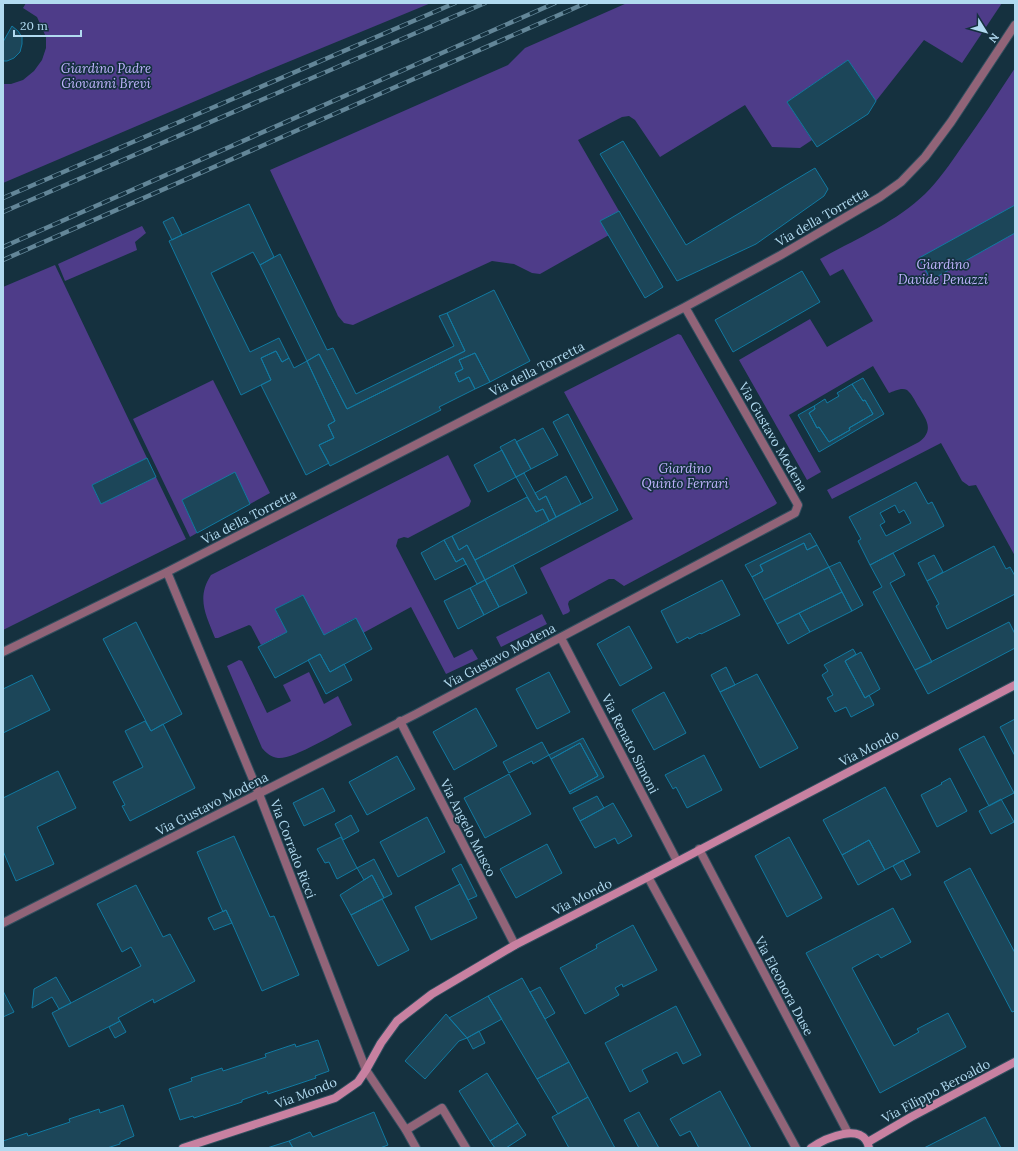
<svg xmlns="http://www.w3.org/2000/svg" width="1018" height="1151" font-family="Lora,serif">
<style>
.green{fill:#4e3c89}
.building{fill:#1c4659;stroke:#117aa2;fill-rule:evenodd}
.lines{fill:none;stroke-linecap:round;stroke-linejoin:round}
.lane-casing{stroke:#314f5f;stroke-width:10}
.street-casing{stroke:#314f5f;stroke-width:10}
.secondary-casing{stroke:#314f5f;stroke-width:10}
.lane{stroke:#916478;stroke-width:8}
.street{stroke:#916478;stroke-width:8}
.secondary{stroke:#c881a1;stroke-width:8}
.rail-casing{stroke:#638698;stroke-width:4.5}
.rail{stroke:#15313f;stroke-width:3;stroke-dasharray:9;stroke-linecap:butt}
.labels{text-anchor:middle;dominant-baseline:central;stroke-width:3.5;stroke-linejoin:round;paint-order:stroke}
.park-label{font-size:13px;font-style:italic;fill:#c0b4fe;stroke:#15313f}
.street-label{font-size:13px;fill:#b1daf0;stroke:#15313f}
</style>
<rect width="100%" height="100%" fill="#15313f"/>
<!-- green -->
<path class="green" d="M 26,3 L 431,3 L 266,71 L 3,183 L 3,84 L 11,84 L 23,80 L 34,71 L 42,60 L 46,48 L 46,37 L 37,17 L 23,8 Z
M 627,3 L 1002,3 L 962,63 L 924,40 L 876,101 L 848,60 L 787,102 L 812,140 L 800,148 L 772,147 L 745,105 L 660,157 L 635,120 L 629,116 L 622,117 L 578,140 L 619,211 L 600,221 L 609,235 L 540,274 L 532,273 L 514,264 L 492,261 L 353,325 L 344,323 L 338,316 L 270,170 L 508,65 L 525,48 Z
M 1015,68 L 1015,556 L 976,485 L 969,486 L 962,481 L 941,443 L 832,499 L 827,490 L 919,442 C 935,430 926,419 918,406 C 915,401 912,394 907,390 C 902,387 894,391 889,393 L 873,366 L 789,415 L 821,472 L 807,480 L 739,360 L 810,319 L 827,347 L 873,321 L 843,269 L 830,276 L 820,259 C 856,239 896,222 925,194 C 939,180 950,164 961,148 C 980,122 997,95 1015,68 Z
M 142,226 L 146,233 L 135,242 L 137,250 L 65,281 L 58,264 Z
M 55,265 L 147,458 L 92,485 L 101,504 L 156,477 L 186,539 L 3,630 L 3,287 Z
M 678,334 L 681,335 L 777,503 L 775,505 L 624,586 L 614,579 L 609,579 L 569,601 L 568,604 L 570,611 L 568,613 L 563,615 L 540,568 L 633,519 L 564,392 Z
M 213,380 L 270,493 L 250,504 L 235,473 L 182,500 L 197,533 L 190,537 L 133,419 Z
M 448,455 L 471,501 L 469,506 L 408,538 L 404,537 L 398,539 L 396,546 L 454,658 L 472,649 L 478,659 L 446,674 L 411,607 L 363,633 L 355,618 L 324,635 L 302,595 L 275,609 L 287,632 L 261,645 L 251,626 L 249,625 L 218,638 L 215,638 C 206,615 196,598 211,575 Z
M 542,614 L 547,624 L 501,647 L 496,637 Z
M 239,660 L 242,661 L 267,713 L 291,701 L 283,685 L 309,672 L 324,704 L 338,696 L 352,725 C 338,732 292,760 278,758 C 271,757 266,753 262,748 L 227,666 Z"/>
<!-- building -->
<path class="building" d="M 12,26 L 18,31 L 22,37 L 22,44 L 20,52 L 14,58 L 7,61 L 3,61 L 3,42 Z
M 848,60 L 876,101 L 868,114 L 817,147 L 787,102 Z
M 623,141 L 686,245 L 815,168 L 828,189 L 824,196 L 756,244 L 677,281 L 600,154 Z
M 249,204 L 274,257 L 260,265 L 253,252 L 211,273 L 250,352 L 279,338 L 289,358 L 282,362 L 276,351 L 261,358 L 271,380 L 241,395 L 169,241 Z
M 1015,205 L 1015,233 L 931,280 L 919,258 Z
M 619,211 L 663,287 L 645,298 L 600,221 Z
M 173,217 L 182,235 L 172,240 L 163,222 Z
M 280,254 L 327,350 L 333,348 L 356,394 L 454,346 L 439,316 L 447,313 L 465,351 L 347,409 L 319,354 L 307,361 L 260,265 Z
M 802,271 L 820,302 L 733,352 L 715,320 Z
M 494,290 L 530,361 L 490,382 L 475,353 L 459,360 L 463,369 L 455,373 L 459,382 L 469,377 L 475,389 L 439,407 L 441,410 L 330,466 L 319,445 L 334,438 L 328,425 L 335,421 L 307,361 L 319,354 L 347,409 L 465,351 L 447,313 Z
M 276,351 L 282,362 L 289,358 L 294,368 L 307,361 L 335,421 L 328,425 L 334,438 L 319,445 L 329,463 L 306,475 L 261,385 L 271,380 L 261,358 Z
M 475,353 L 490,382 L 475,389 L 469,377 L 459,382 L 455,373 L 463,369 L 459,360 Z
M 863,378 L 884,414 L 819,452 L 798,415 L 814,406 L 815,409 L 809,413 L 817,428 L 819,427 L 829,442 L 850,430 L 849,428 L 873,414 L 865,400 L 863,401 L 852,384 Z
M 852,384 L 863,401 L 865,400 L 873,414 L 849,428 L 850,430 L 829,442 L 819,427 L 817,428 L 809,413 L 815,409 L 814,406 L 825,399 L 827,403 L 839,396 L 837,393 Z
M 568,414 L 618,510 L 485,580 L 475,560 L 593,498 L 553,422 Z
M 543,428 L 558,455 L 531,469 L 516,442 Z
M 515,439 L 531,469 L 516,477 L 500,447 Z
M 502,450 L 516,477 L 488,492 L 474,465 Z
M 147,458 L 156,477 L 101,504 L 92,485 Z
M 235,472 L 250,504 L 197,533 L 182,500 Z
M 524,473 L 539,500 L 546,496 L 556,517 L 549,521 L 543,509 L 536,512 L 516,477 Z
M 566,476 L 581,504 L 556,517 L 546,496 L 539,500 L 535,493 Z
M 916,482 L 928,504 L 932,502 L 944,526 L 870,565 L 858,541 L 861,539 L 849,517 ZM 895,505 L 899,513 L 904,510 L 911,523 L 886,536 L 880,525 L 885,522 L 880,513 Z
M 527,497 L 536,512 L 543,509 L 549,521 L 475,560 L 467,545 L 459,550 L 452,536 Z
M 810,533 L 817,545 L 807,550 L 804,543 L 760,565 L 763,571 L 752,577 L 745,565 Z
M 452,536 L 459,550 L 467,545 L 485,580 L 477,584 L 463,558 L 456,562 L 444,540 Z
M 444,540 L 456,562 L 463,558 L 466,564 L 435,580 L 421,553 Z
M 804,543 L 807,550 L 817,545 L 829,567 L 764,600 L 752,577 L 763,571 L 760,565 Z
M 994,546 L 1006,569 L 1010,567 L 1015,576 L 1015,594 L 947,629 L 936,606 L 939,604 L 927,581 Z
M 893,553 L 905,575 L 890,583 L 932,662 L 915,670 L 873,592 L 882,587 L 870,565 Z
M 934,555 L 943,572 L 927,581 L 918,563 Z
M 840,562 L 863,605 L 852,611 L 829,567 Z
M 513,565 L 527,593 L 499,607 L 485,580 Z
M 829,567 L 842,592 L 777,624 L 764,600 Z
M 485,580 L 499,607 L 484,615 L 470,588 Z
M 722,580 L 740,615 L 701,634 L 700,633 L 689,639 L 688,637 L 677,643 L 661,611 Z
M 470,588 L 484,615 L 458,629 L 444,601 Z
M 842,592 L 852,611 L 810,632 L 799,613 Z
M 303,595 L 324,635 L 356,618 L 372,649 L 330,672 L 320,654 L 275,678 L 258,647 L 287,632 L 275,609 Z
M 799,613 L 810,632 L 788,644 L 777,624 Z
M 136,622 L 182,714 L 151,731 L 103,639 Z
M 1009,622 L 1015,634 L 1015,648 L 928,694 L 915,670 Z
M 629,626 L 652,668 L 620,686 L 597,644 Z
M 853,649 L 856,654 L 845,661 L 865,698 L 869,695 L 874,705 L 851,717 L 846,707 L 835,712 L 827,698 L 833,695 L 822,675 L 828,671 L 824,665 Z
M 861,652 L 880,689 L 865,698 L 845,661 Z
M 320,654 L 330,672 L 344,664 L 352,680 L 326,694 L 308,660 Z
M 726,667 L 735,685 L 720,692 L 711,675 Z
M 549,672 L 570,712 L 537,729 L 516,689 Z
M 757,674 L 798,748 L 760,768 L 720,692 Z
M 32,675 L 50,710 L 3,733 L 3,689 Z
M 664,692 L 686,733 L 654,750 L 632,710 Z
M 476,708 L 497,746 L 454,770 L 433,732 Z
M 1015,719 L 1015,756 L 1000,727 Z
M 145,721 L 151,731 L 163,724 L 195,788 L 130,821 L 122,806 L 125,805 L 113,782 L 143,767 L 125,731 Z
M 984,736 L 1014,793 L 989,806 L 959,749 Z
M 583,738 L 604,777 L 570,794 L 569,792 L 598,776 L 580,743 L 551,759 L 549,755 Z
M 542,742 L 549,755 L 533,764 L 532,761 L 509,773 L 503,762 Z
M 580,743 L 598,776 L 569,792 L 551,759 Z
M 704,755 L 722,790 L 687,808 L 676,787 L 673,789 L 665,775 Z
M 397,756 L 415,789 L 367,815 L 349,782 Z
M 58,771 L 76,808 L 37,827 L 54,864 L 16,881 L 3,851 L 3,798 Z
M 509,774 L 531,814 L 485,838 L 464,798 Z
M 950,778 L 967,811 L 937,827 L 921,795 L 942,784 L 941,783 Z
M 885,787 L 920,852 L 885,870 L 869,840 L 842,855 L 823,820 Z
M 323,788 L 335,811 L 304,826 L 293,803 Z
M 597,796 L 604,808 L 580,821 L 573,808 Z
M 1001,799 L 1014,822 L 991,834 L 979,811 Z
M 613,803 L 632,836 L 618,844 L 615,838 L 595,848 L 580,821 Z
M 351,815 L 359,831 L 343,840 L 335,824 Z
M 427,817 L 445,852 L 398,877 L 380,842 Z
M 234,836 L 270,917 L 274,916 L 299,975 L 262,991 L 232,923 L 226,910 L 223,912 L 197,852 Z
M 341,837 L 357,868 L 337,879 L 329,862 L 325,863 L 317,849 Z
M 789,837 L 822,898 L 787,917 L 755,856 Z
M 869,840 L 885,870 L 858,885 L 842,855 Z
M 547,844 L 562,873 L 516,898 L 500,869 Z
M 374,859 L 392,894 L 384,898 L 372,875 L 364,880 L 357,868 Z
M 903,860 L 911,875 L 901,880 L 893,866 Z
M 461,864 L 477,896 L 468,900 L 452,869 Z
M 970,868 L 1015,953 L 1015,1011 L 1012,1012 L 944,882 Z
M 372,875 L 384,898 L 351,915 L 340,895 Z
M 460,884 L 477,918 L 431,940 L 415,907 Z
M 136,885 L 163,937 L 170,934 L 195,981 L 154,1003 L 153,999 L 118,1018 L 120,1021 L 69,1047 L 52,1013 L 141,966 L 131,947 L 122,952 L 97,904 Z
M 382,899 L 409,950 L 378,966 L 351,915 Z
M 893,908 L 911,942 L 881,958 L 878,954 L 852,968 L 894,1046 L 919,1032 L 917,1029 L 948,1013 L 966,1047 L 880,1093 L 806,953 Z
M 226,910 L 232,923 L 214,930 L 208,918 Z
M 633,925 L 657,970 L 623,987 L 622,984 L 615,988 L 619,995 L 585,1014 L 560,968 L 597,948 L 596,945 Z
M 56,977 L 71,1003 L 59,1009 L 52,997 L 32,1008 L 34,989 Z
M 522,978 L 569,1062 L 537,1079 L 488,996 Z
M 540,987 L 555,1013 L 545,1019 L 530,992 Z
M 3,991 L 14,1012 L 3,1017 Z
M 488,996 L 502,1019 L 467,1038 L 449,1018 Z
M 676,1006 L 701,1055 L 683,1064 L 677,1052 L 642,1070 L 648,1082 L 630,1092 L 605,1043 Z
M 446,1014 L 467,1038 L 459,1041 L 425,1079 L 405,1061 Z
M 120,1021 L 126,1032 L 115,1038 L 109,1027 Z
M 479,1031 L 485,1043 L 473,1049 L 467,1038 Z
M 318,1040 L 329,1071 L 315,1076 L 316,1078 L 268,1094 L 267,1091 L 242,1100 L 242,1102 L 194,1118 L 193,1116 L 180,1120 L 169,1089 L 192,1081 L 191,1078 L 222,1068 L 223,1071 L 266,1057 L 265,1054 L 295,1044 L 296,1047 Z
M 569,1062 L 588,1097 L 558,1114 L 537,1079 Z
M 487,1073 L 518,1123 L 490,1141 L 459,1091 Z
M 720,1091 L 751,1148 L 699,1148 L 690,1131 L 680,1136 L 670,1119 Z
M 588,1097 L 615,1148 L 569,1148 L 552,1117 Z
M 123,1105 L 134,1136 L 120,1142 L 120,1144 L 107,1148 L 3,1148 L 3,1141 L 27,1133 L 28,1136 L 70,1122 L 69,1119 L 99,1109 L 100,1113 Z
M 374,1112 L 388,1145 L 380,1148 L 293,1148 L 289,1141 L 310,1132 L 313,1137 Z
M 639,1112 L 659,1148 L 639,1148 L 624,1120 Z
M 985,1117 L 1001,1148 L 924,1148 Z
M 518,1123 L 526,1135 L 506,1148 L 495,1148 L 490,1141 Z
M 289,1141 L 293,1148 L 267,1148 Z"/>
<g class="lines">
<defs>
<path id="lane" d="M 400,721 L 515,945
M 406,1130 L 442,1108 L 466,1148"/>
<path id="street" d="M 167,572 L 259,794 L 366,1070 L 406,1130 L 416,1148
M 561,638 L 677,861
M 3,652 L 167,572 L 685,307 L 781,255 L 880,197 L 901,182 L 925,157 L 951,122 L 1015,25
M 699,849 L 848,1133
M 648,877 L 796,1148
M 3,923 L 416,714 L 795,513 L 798,505 L 685,307"/>
<path id="secondary" d="M 868,1142 L 911,1117 L 1015,1062
M 183,1148 L 335,1098 L 358,1082 L 366,1070 L 381,1043 L 397,1021 L 432,994 L 515,945 L 648,877 L 1015,685
M 811,1148 C 824,1139 864,1120 869,1148"/>
</defs>
<!-- lane casing -->
<use href="#lane" class="lane-casing"/>
<!-- street casing -->
<use href="#street" class="street-casing"/>
<!-- secondary casing -->
<use href="#secondary" class="secondary-casing"/>
<!-- lane -->
<use href="#lane" class="lane"/>
<!-- street -->
<use href="#street" class="street"/>
<!-- secondary -->
<use href="#secondary" class="secondary"/>
<defs>
<path id="rail" d="M 3,198 L 455,3
M 3,212 L 485,3
M 3,247 L 555,3
M 3,260 L 586,3"/>
</defs>
<!-- rail casing -->
<use href="#rail" class="rail-casing"/>
<!-- rail -->
<use href="#rail" class="rail"/>
</g>
<g class="labels">
<!-- park labels -->
<g class="park-label">
<text x="106" y="68">Giardino Padre<tspan x="106" dy="15">Giovanni Brevi</tspan></text>
<text x="943" y="264">Giardino<tspan x="943" dy="15">Davide Penazzi</tspan></text>
<text x="685" y="468">Giardino<tspan x="685" dy="15">Quinto Ferrari</tspan></text>
</g>
<!-- street labels -->
<g class="street-label">
<text transform="translate(822 217) rotate(-30)">Via della Torretta</text>
<text transform="translate(537 369) rotate(-27)">Via della Torretta</text>
<text transform="translate(773 437) rotate(60)">Via Gustavo Modena</text>
<text transform="translate(249 517) rotate(-27)">Via della Torretta</text>
<text transform="translate(500 656) rotate(-28)">Via Gustavo Modena</text>
<text transform="translate(630 744) rotate(63)">Via Renato Simoni</text>
<text transform="translate(869 748) rotate(-27)">Via Mondo</text>
<text transform="translate(212 804) rotate(-27)">Via Gustavo Modena</text>
<text transform="translate(468 828) rotate(63)">Via Angelo Musco</text>
<text transform="translate(293 849) rotate(69)">Via Corrado Ricci</text>
<text transform="translate(582 897) rotate(-27)">Via Mondo</text>
<text transform="translate(784 986) rotate(62)">Via Eleonora Duse</text>
<text transform="translate(936 1091) rotate(-28)">Via Filippo Beroaldo</text>
<text transform="translate(306 1093) rotate(-21)">Via Mondo</text>
</g>
</g>
<!-- border -->
<rect width="1018" height="1151" fill="none" stroke="#b1daf0" stroke-width="8"/>
<!-- north arrow -->
<g transform="translate(986 32) rotate(127)" stroke="#15313f" stroke-width="3" paint-order="stroke">
<path d="M0-3L7 15L0 10L-7 15Z" fill="#b1daf0"/>
<text y="-6" font-size="11" font-weight="bold" text-anchor="middle" fill="#b1daf0">N</text>
</g>
<!-- scale -->
<path d="M14 30v6h67v-6" fill="none" stroke="#b1daf0" stroke-width="2"/>
<text x="20" y="30" font-size="12" fill="#b1daf0" stroke="#15313f" stroke-width="3" paint-order="stroke">20 m</text>
</svg>
